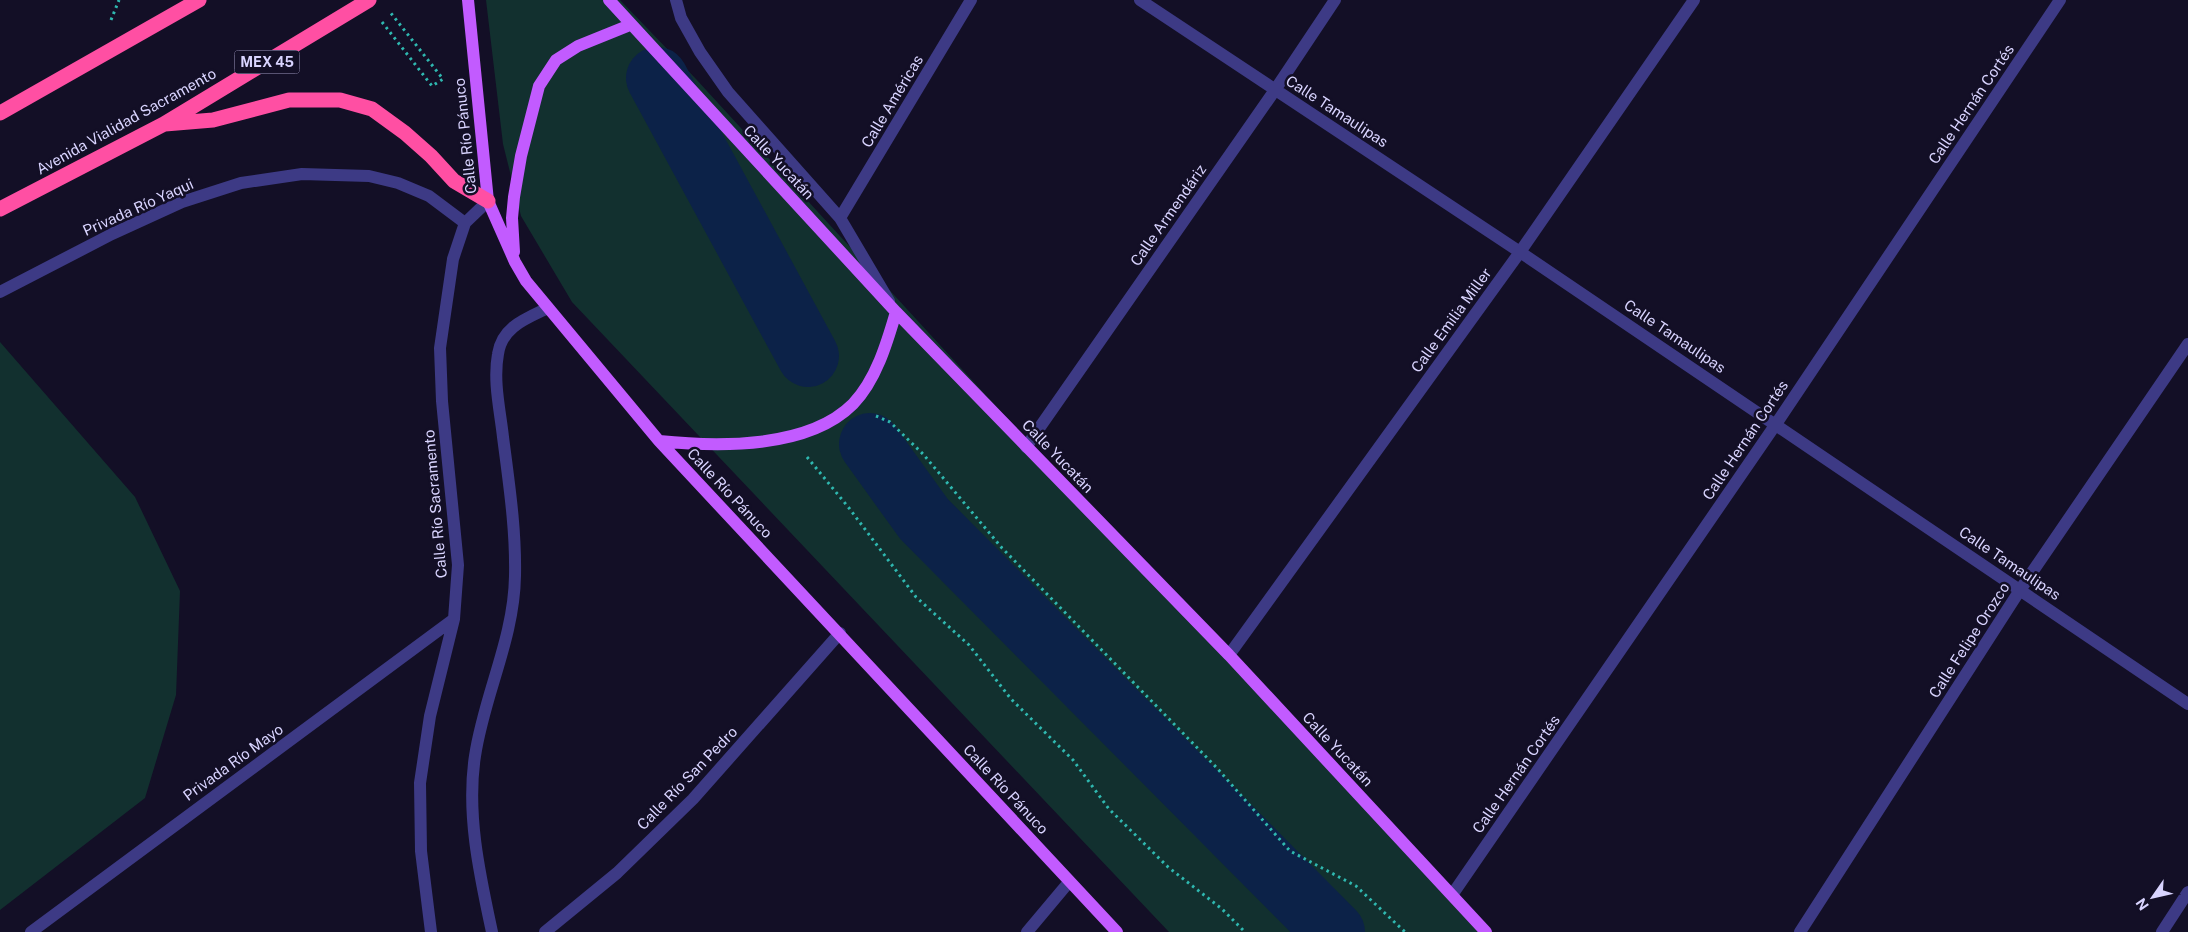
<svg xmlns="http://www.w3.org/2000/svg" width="2188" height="932" font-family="'Public Sans',sans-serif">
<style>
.green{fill:#12302f}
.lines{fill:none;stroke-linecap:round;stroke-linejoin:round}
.river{stroke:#0c2248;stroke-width:62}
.path{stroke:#2fb8b0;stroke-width:3;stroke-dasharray:2.5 4;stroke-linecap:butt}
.minor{stroke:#3d3a85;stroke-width:12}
.major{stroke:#c25bff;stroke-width:12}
.highway{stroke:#ff4fa3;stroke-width:15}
.labels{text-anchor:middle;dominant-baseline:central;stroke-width:5;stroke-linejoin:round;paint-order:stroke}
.shield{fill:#130f26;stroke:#9e99be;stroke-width:1}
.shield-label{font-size:14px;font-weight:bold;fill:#d9d4ff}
.street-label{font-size:15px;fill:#d9d4ff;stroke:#130f26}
</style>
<rect width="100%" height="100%" fill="#130f26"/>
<!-- green -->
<path class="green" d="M 486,0 L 620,0 L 696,79 L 1478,932 L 1169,932 L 572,302 L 521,216 L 503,144 Z
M 0,342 L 135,497 L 180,591 L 176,695 L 145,798 L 0,910 Z"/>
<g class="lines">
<!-- river -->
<path class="river" d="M 657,78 L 808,356
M 870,444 L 924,519 L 1334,932"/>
<!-- path -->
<path class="path" d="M 111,20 L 119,0
M 382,22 L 432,86 L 443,79 L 390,12
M 876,416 L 890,422 L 923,454 L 1002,548 L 1216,767 L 1290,851 L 1356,886 L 1405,932
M 807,457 L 849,508 L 916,597 L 969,645 L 1011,699 L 1073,760 L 1109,809 L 1168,867 L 1222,909 L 1245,932"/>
<!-- minor -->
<path class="minor" d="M 676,0 L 681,18 L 700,52 L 728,92 L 840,218 L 889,301
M 1140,0 L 1520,252 L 2188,704
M 840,218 L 971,0
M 0,292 L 112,234 L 182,202 L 241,183 L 302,174 L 369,176 L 398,183 L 429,196 L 465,223
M 1026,447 L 1275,90 L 1335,0
M 1229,655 L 1520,252 L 1694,0
M 1452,895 L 1776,424 L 2060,0
M 31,932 L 454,619
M 431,932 L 421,851 L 420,783 L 430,716 L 454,619 L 458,565 L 442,401 L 440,348 L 453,259 L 465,223 L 488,201
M 492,932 C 480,876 466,814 475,756 C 484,695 514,639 515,576 C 516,529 509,484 503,437 C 500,410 493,381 498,354 C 502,327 525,319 548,308
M 545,932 L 617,873 L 693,799 L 840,633
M 1027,932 L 1069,882
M 1800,932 L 2020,590 L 2188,344
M 2162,932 L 2188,892"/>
<!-- major -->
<path class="major" d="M 468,0 L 488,201 L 515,262 L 526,281 L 659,441 L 1117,932
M 609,0 L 896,312 L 1229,655 L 1486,932
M 514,252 L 512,218 L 514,197 L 521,156 L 539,86 L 556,60 L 578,46 L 630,25
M 659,441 C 717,447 808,449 853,404 C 876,380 887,343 896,312"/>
<!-- highway -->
<path class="highway" d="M 0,113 L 199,0
M 165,124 L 213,120 L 289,100 L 340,100 L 372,109 L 405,133 L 431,156 L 454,181 L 488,201
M 0,209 L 164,124 L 369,0"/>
</g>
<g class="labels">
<!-- shield labels -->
<rect class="shield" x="234.5" y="50.5" width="65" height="23" rx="4"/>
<g class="shield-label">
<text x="267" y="62">MEX 45</text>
</g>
<!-- street labels -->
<g class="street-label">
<text transform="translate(892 101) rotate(-59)">Calle Américas</text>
<text transform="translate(1971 104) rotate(-56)">Calle Hernán Cortés</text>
<text transform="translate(1337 111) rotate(33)">Calle Tamaulipas</text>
<text transform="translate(126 121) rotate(-29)">Avenida Vialidad Sacramento</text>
<text transform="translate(465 136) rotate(-96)">Calle Río Pánuco</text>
<text transform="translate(779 162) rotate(47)">Calle Yucatán</text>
<text transform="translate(138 207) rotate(-24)">Privada Río Yaqui</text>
<text transform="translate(1168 215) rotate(-55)">Calle Armendáriz</text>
<text transform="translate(1451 320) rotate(-54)">Calle Emilia Miller</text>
<text transform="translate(1675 336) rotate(34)">Calle Tamaulipas</text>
<text transform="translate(1745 440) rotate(-56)">Calle Hernán Cortés</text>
<text transform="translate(1058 456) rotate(46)">Calle Yucatán</text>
<text transform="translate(730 493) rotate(47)">Calle Río Pánuco</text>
<text transform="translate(435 504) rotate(-95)">Calle Río Sacramento</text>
<text transform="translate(2010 563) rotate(34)">Calle Tamaulipas</text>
<text transform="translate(1969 640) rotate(-57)">Calle Felipe Orozco</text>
<text transform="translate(1338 749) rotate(47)">Calle Yucatán</text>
<text transform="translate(233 762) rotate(-36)">Privada Río Mayo</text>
<text transform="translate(1516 774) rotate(-55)">Calle Hernán Cortés</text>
<text transform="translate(687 778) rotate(-46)">Calle Río San Pedro</text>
<text transform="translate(1006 789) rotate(47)">Calle Río Pánuco</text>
</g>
</g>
<!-- north arrow -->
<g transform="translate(2153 897) rotate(236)" stroke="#130f26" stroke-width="4" paint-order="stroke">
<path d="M0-4L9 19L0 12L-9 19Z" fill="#d9d4ff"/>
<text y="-8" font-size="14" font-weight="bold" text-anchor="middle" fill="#d9d4ff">N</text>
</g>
</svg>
